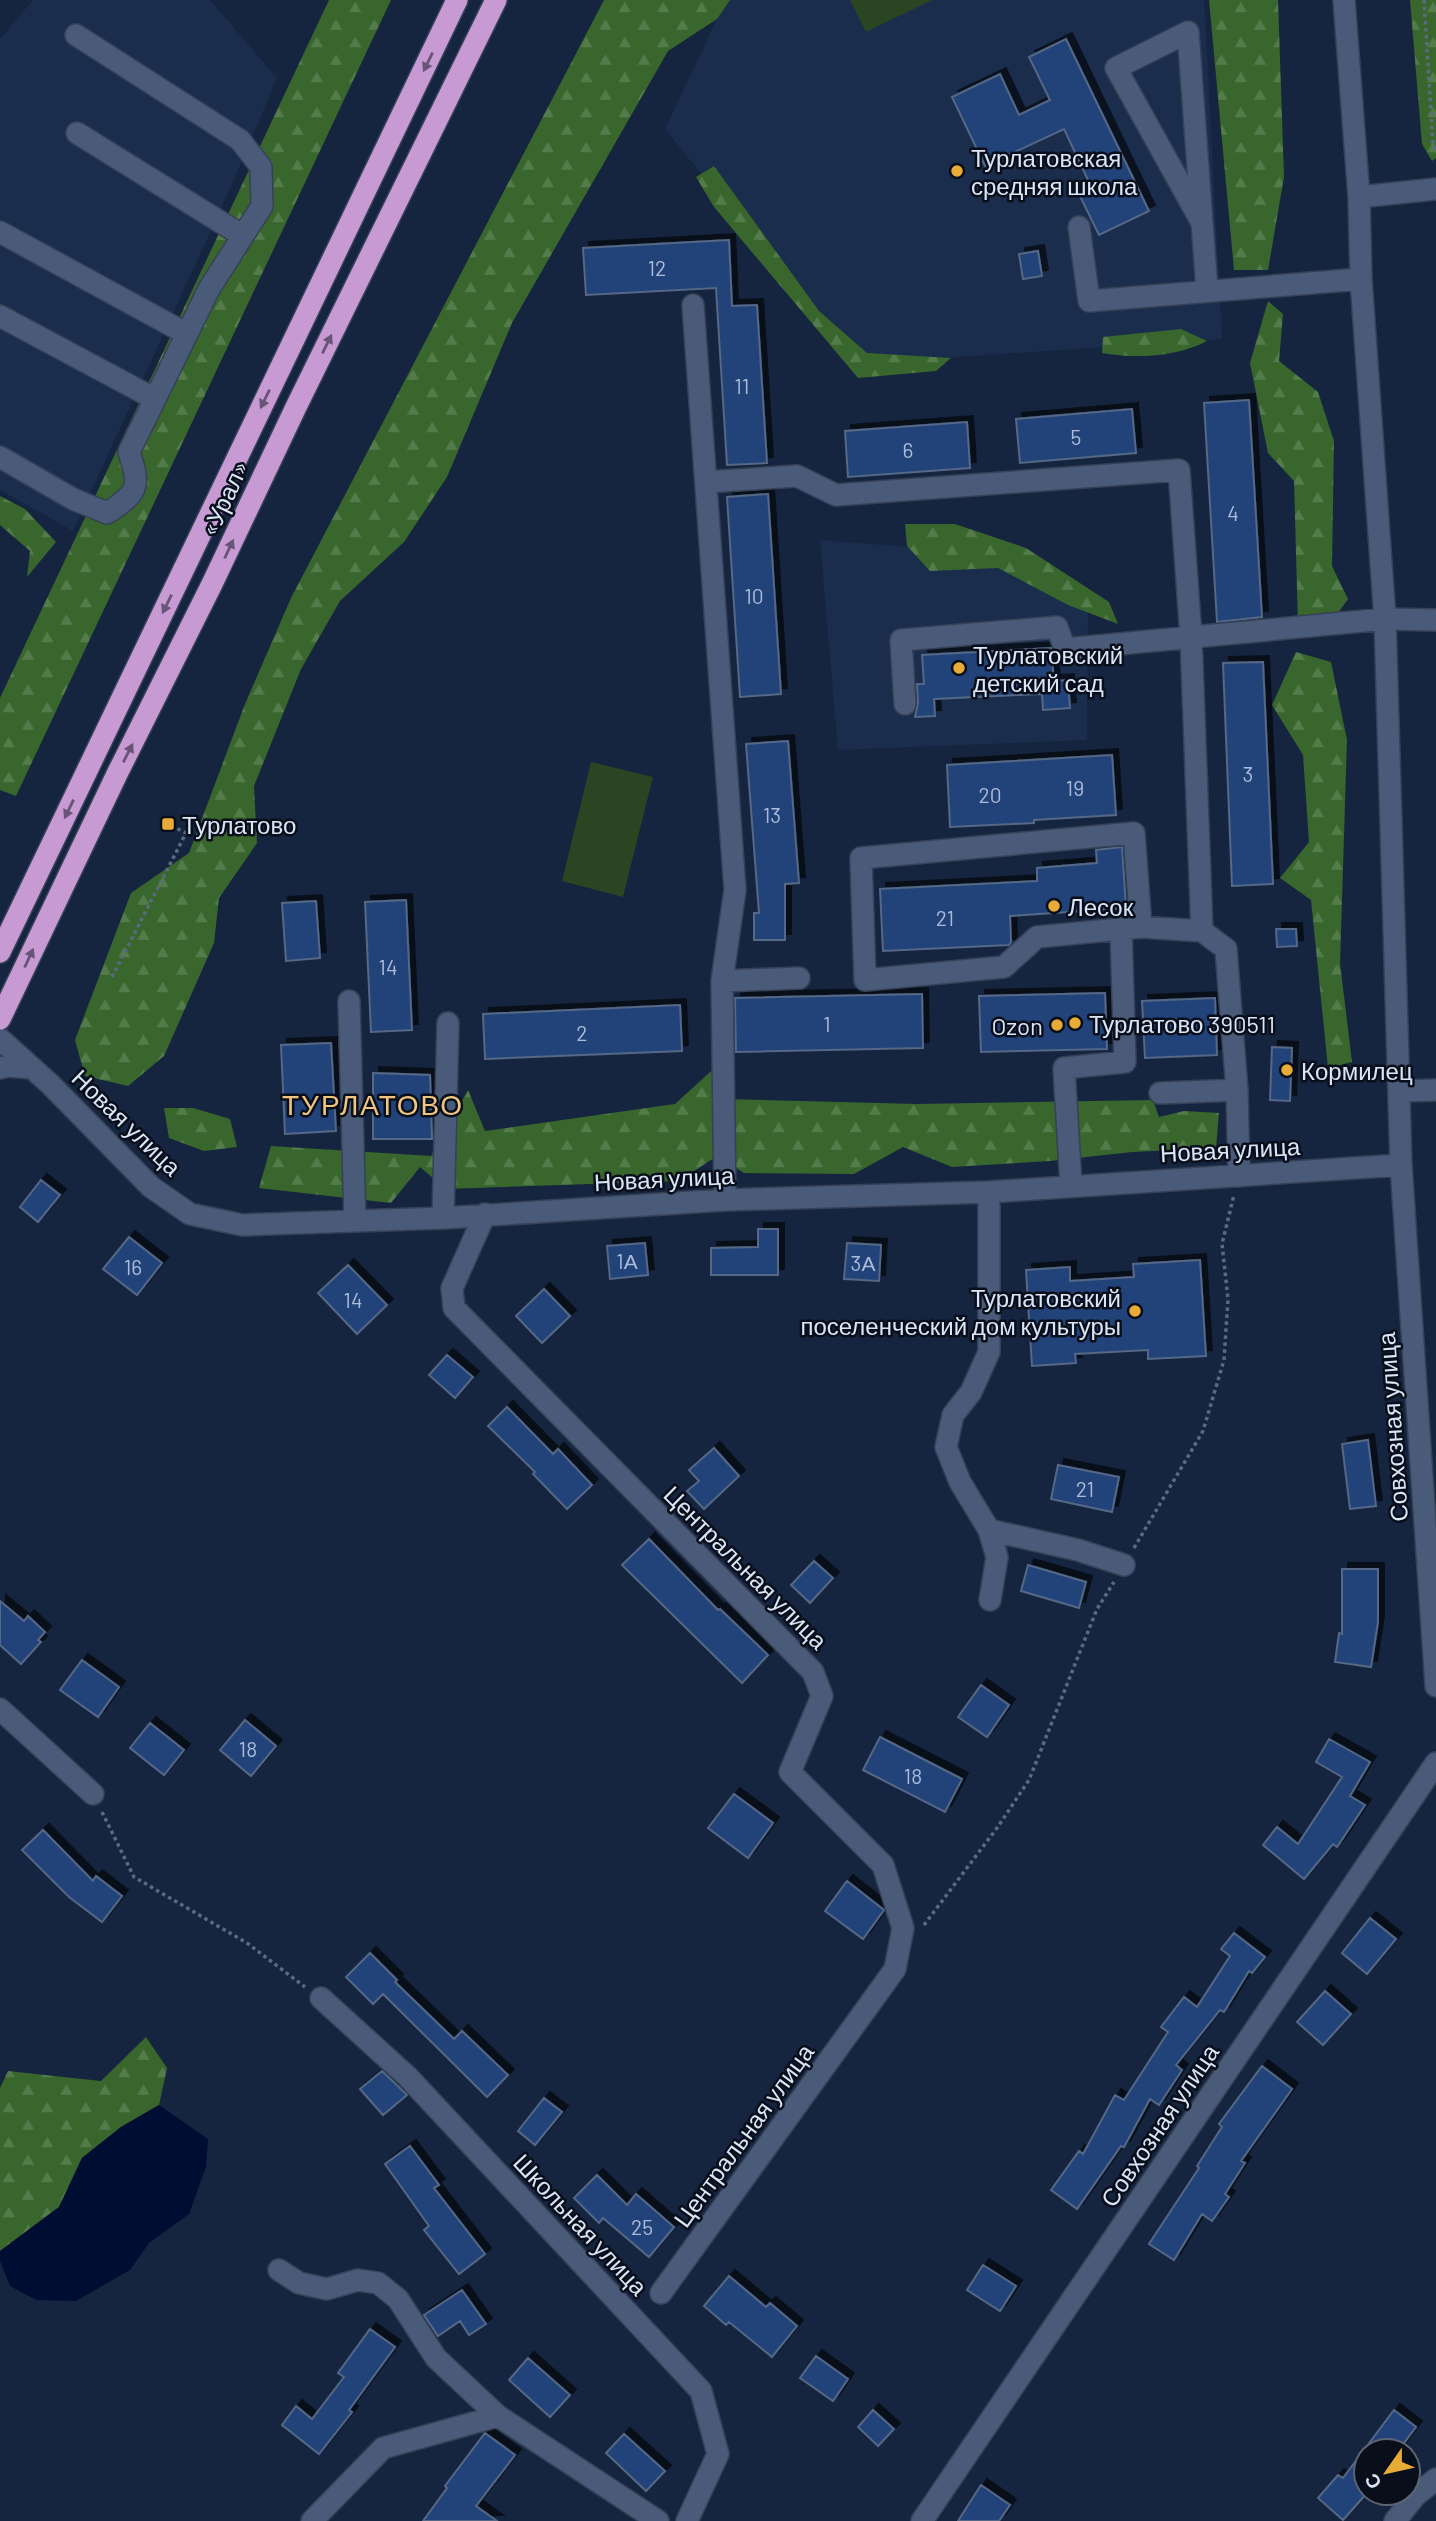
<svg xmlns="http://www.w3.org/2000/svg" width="1436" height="2521" font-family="Barlow,sans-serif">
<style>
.built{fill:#1a2d4d}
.forest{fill:url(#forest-firs)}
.green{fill:#294522}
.water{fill:#000d33}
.building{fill:#21437a;stroke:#546785;stroke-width:2;filter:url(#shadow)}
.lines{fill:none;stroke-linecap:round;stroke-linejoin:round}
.minor-casing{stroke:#364157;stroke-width:24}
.highway-casing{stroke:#364157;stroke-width:24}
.path{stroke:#5c6a81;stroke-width:3.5;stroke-dasharray:3.5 3.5;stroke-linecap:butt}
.minor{stroke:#495b78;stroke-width:21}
.highway{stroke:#c79ad3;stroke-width:21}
.oneway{fill:#685476}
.poi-dot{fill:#e8ab37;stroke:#080e1a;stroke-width:2.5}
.labels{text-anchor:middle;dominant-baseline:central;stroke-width:5;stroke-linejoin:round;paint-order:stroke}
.number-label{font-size:21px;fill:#acbcd8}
.poi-label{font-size:24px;fill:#dae5f7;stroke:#080e1a;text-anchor:start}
.street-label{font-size:24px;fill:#dae5f7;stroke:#080e1a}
.quarter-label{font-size:28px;letter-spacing:2px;fill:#efc57f;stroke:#080e1a}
</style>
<defs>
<pattern id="forest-firs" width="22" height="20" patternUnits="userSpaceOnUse" patternTransform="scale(1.75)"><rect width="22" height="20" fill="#38662c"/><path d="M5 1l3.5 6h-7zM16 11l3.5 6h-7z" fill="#547c4b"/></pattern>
<filter id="shadow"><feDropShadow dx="6" dy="-6" stdDeviation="0" flood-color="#0009"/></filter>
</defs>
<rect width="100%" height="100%" fill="#15253f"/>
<!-- built -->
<path class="built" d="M 33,0 L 210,0 L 277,78 L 231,187 L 73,531 L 0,490 L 0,39 Z
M 726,0 L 1204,0 L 1222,339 L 854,364 L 665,129 Z
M 820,540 L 1011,555 L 1088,595 L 1087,740 L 838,750 Z"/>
<!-- forest -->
<path class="forest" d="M 329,0 L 391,0 L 16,796 L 0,790 L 0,698 Z
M 604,0 L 730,0 L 717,19 L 668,51 L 512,323 L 447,477 L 404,542 L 340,601 L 301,669 L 254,786 L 257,843 L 219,898 L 214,943 L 164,1056 L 128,1086 L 85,1076 L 75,1040 L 131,893 L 189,853 L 245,704 L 291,598 Z
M 1209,0 L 1278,0 L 1284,177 L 1268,270 L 1234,270 Z
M 1410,0 L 1436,0 L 1436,158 L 1432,161 L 1422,144 Z
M 714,166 L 819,311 L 867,353 L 951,358 L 936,371 L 858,378 L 714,207 L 696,177 Z
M 1268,301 L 1283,314 L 1279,361 L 1318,392 L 1334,441 L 1332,566 L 1348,599 L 1329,626 L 1298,625 L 1294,481 L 1268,453 L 1250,363 Z
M 1181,329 L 1207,341 C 1177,357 1135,359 1102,353 L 1103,337 Z
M 0,496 L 25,509 L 56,542 L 27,577 L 30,551 L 0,525 Z
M 905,524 L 955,524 L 1026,548 L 1109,602 L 1118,624 L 1068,605 L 998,568 L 930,571 L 907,546 Z
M 1296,652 L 1331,662 L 1347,740 L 1340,963 L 1352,1062 L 1328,1068 L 1311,900 L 1280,878 L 1309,842 L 1303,755 L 1272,705 Z
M 720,1063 L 724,1099 L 917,1104 L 1153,1100 L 1159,1117 L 1184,1111 L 1219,1113 L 1216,1148 L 1132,1152 L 1050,1161 L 952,1167 L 903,1147 L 854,1174 L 744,1173 L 717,1156 L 679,1181 L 446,1189 L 420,1167 L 391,1203 L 259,1188 L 271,1146 L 431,1156 L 468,1090 L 485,1131 L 675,1104 Z
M 164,1108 L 193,1108 L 230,1119 L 237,1147 L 204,1151 L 169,1138 Z
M 146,2037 L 167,2068 L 159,2105 L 121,2127 L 82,2158 L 59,2207 L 0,2251 L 0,2088 L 8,2071 L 101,2081 Z"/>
<!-- green -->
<path class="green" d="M 850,0 L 932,0 L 866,32 Z
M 591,762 L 653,777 L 623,897 L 562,881 Z"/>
<!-- water -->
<path class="water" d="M 159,2105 L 208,2139 L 206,2167 L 189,2214 L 149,2243 L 130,2270 L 76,2301 L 36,2300 L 10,2286 L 0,2261 L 0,2251 L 59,2207 L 82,2158 L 121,2127 Z"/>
<!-- building -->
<path class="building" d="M 1066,39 L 1149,211 L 1099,235 L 1076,188 L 1089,182 L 1064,129 L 985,166 L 952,97 L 1000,74 L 1019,115 L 1050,100 L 1029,57 Z
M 729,240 L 732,306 L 757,305 L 767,463 L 727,465 L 716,288 L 586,295 L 583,248 Z
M 1038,251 L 1042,276 L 1023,279 L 1019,254 Z
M 1249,400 L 1262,617 L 1217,622 L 1204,403 Z
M 1132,409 L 1136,453 L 1020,463 L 1016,419 Z
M 967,422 L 970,468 L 848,477 L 845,431 Z
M 768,494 L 781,694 L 740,697 L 727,497 Z
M 1051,648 L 1054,681 L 1068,680 L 1070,708 L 1043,710 L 1042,694 L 934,699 L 935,716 L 915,717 L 918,703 L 917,684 L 924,684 L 922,655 Z
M 1263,662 L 1273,884 L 1232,886 L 1223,663 Z
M 788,741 L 799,883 L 785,884 L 785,940 L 754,940 L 754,913 L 759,913 L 746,744 Z
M 1112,755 L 1116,815 L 1034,820 L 1034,823 L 950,827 L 947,765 Z
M 1122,847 L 1126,908 L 1010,916 L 1011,942 L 1009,945 L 883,951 L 880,889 L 1037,881 L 1037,868 L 1097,863 L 1096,850 Z
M 406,900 L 412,1030 L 371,1032 L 365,902 Z
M 316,901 L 320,958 L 286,961 L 282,903 Z
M 1276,929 L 1296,929 L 1297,946 L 1277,947 Z
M 1105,993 L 1107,1049 L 981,1052 L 979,996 Z
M 922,994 L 923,1048 L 736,1052 L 735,998 Z
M 1215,998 L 1217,1055 L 1145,1058 L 1142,1001 Z
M 680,1005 L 682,1051 L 485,1059 L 483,1014 Z
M 331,1043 L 336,1131 L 285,1134 L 281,1045 Z
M 1272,1047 L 1292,1048 L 1290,1101 L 1270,1100 Z
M 373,1073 L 430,1075 L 432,1139 L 373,1139 Z
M 41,1180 L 60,1195 L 38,1222 L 20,1207 Z
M 758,1229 L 778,1229 L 778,1275 L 711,1275 L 711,1248 L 758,1247 Z
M 129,1237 L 162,1263 L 137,1295 L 103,1269 Z
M 645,1243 L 648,1275 L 610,1279 L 607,1246 Z
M 847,1243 L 881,1245 L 879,1281 L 844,1279 Z
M 1200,1260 L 1206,1356 L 1148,1359 L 1148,1350 L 1075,1354 L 1076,1363 L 1032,1366 L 1026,1270 L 1070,1267 L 1070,1281 L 1134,1277 L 1133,1264 Z
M 348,1265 L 387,1305 L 357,1334 L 318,1293 Z
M 544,1289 L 570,1316 L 542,1343 L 516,1316 Z
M 447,1355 L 473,1377 L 455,1398 L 429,1375 Z
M 507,1407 L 553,1454 L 558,1449 L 592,1485 L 567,1509 L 533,1474 L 535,1472 L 488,1426 Z
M 1368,1440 L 1376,1506 L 1350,1509 L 1342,1444 Z
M 714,1448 L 739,1476 L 704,1509 L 687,1491 L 699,1481 L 689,1470 Z
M 1058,1465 L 1119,1477 L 1112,1512 L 1051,1499 Z
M 649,1539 L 718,1610 L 720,1609 L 768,1655 L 742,1683 L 622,1565 Z
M 814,1561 L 833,1578 L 810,1603 L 791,1585 Z
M 1028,1565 L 1086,1582 L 1079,1608 L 1021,1591 Z
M 1342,1569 L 1378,1569 L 1378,1622 L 1371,1667 L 1335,1662 L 1339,1633 L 1342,1634 Z
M 0,1601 L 24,1621 L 28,1616 L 45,1632 L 38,1640 L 41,1642 L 21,1664 L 0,1645 Z
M 82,1660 L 119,1687 L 98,1717 L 60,1690 Z
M 981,1685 L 1009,1705 L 987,1737 L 958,1717 Z
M 245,1720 L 276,1746 L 251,1776 L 220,1750 Z
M 150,1723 L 184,1750 L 164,1775 L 130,1748 Z
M 880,1737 L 962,1779 L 945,1812 L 863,1770 Z
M 1329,1739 L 1370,1762 L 1350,1796 L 1365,1805 L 1337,1847 L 1333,1844 L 1304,1879 L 1263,1845 L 1277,1827 L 1298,1844 L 1342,1777 L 1316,1762 Z
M 734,1794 L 773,1823 L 748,1858 L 708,1828 Z
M 43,1830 L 93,1881 L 96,1876 L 122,1896 L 102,1922 L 69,1897 L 22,1850 Z
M 847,1881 L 884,1910 L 863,1939 L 825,1911 Z
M 1370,1918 L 1396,1939 L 1367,1974 L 1342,1953 Z
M 1234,1933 L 1265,1957 L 1252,1973 L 1249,1971 L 1224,2012 L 1220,2010 L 1176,2065 L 1182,2070 L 1159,2105 L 1150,2099 L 1124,2147 L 1121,2146 L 1077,2209 L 1051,2190 L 1079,2151 L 1083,2154 L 1115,2095 L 1124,2100 L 1168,2032 L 1161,2027 L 1184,1997 L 1197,2007 L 1230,1956 L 1221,1949 Z
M 370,1953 L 397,1980 L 395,1982 L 454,2039 L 462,2031 L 508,2075 L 487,2097 L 383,1994 L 373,2004 L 346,1977 Z
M 1325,1991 L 1351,2014 L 1323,2045 L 1297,2022 Z
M 1262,2066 L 1292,2089 L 1241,2161 L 1245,2163 L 1225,2194 L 1229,2197 L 1212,2221 L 1202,2214 L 1174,2260 L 1149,2244 L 1199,2168 L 1197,2166 L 1222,2127 L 1219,2124 Z
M 382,2071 L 407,2095 L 383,2115 L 360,2089 Z
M 544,2098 L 562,2112 L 535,2145 L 518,2131 Z
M 410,2146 L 439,2185 L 434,2188 L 485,2254 L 459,2274 L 424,2230 L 429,2226 L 385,2164 Z
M 597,2175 L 627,2205 L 636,2194 L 674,2227 L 649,2257 L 603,2218 L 599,2223 L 574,2198 Z
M 983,2265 L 1016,2286 L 1000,2311 L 967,2290 Z
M 729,2276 L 766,2307 L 770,2303 L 797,2326 L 772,2357 L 729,2322 L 726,2325 L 704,2306 Z
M 462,2290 L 486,2324 L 469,2335 L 460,2321 L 438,2336 L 424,2315 Z
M 370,2329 L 395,2347 L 349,2410 L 352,2412 L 319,2454 L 282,2425 L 296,2406 L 312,2419 L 344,2377 L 338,2373 Z
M 816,2356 L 848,2379 L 833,2401 L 800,2378 Z
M 528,2358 L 570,2395 L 550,2417 L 509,2380 Z
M 873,2410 L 894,2429 L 878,2446 L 858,2427 Z
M 1394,2410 L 1416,2427 L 1398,2451 L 1366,2451 L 1366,2494 L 1343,2520 L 1318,2498 L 1338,2475 L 1343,2478 Z
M 485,2433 L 515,2455 L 476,2506 L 497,2521 L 423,2521 L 447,2488 L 445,2486 Z
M 624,2434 L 665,2471 L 646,2491 L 606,2453 Z
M 981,2485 L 1010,2505 L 999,2521 L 958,2521 Z"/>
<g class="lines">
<defs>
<path id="minor" d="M 1344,0 L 1359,197 L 1361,279 L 1385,619 L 1401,1165 L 1436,1686
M 77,133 L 243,236
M 1359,197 L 1436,189
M 1202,223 L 1116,68 L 1188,32 L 1207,290
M 1079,227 L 1089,301 L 1361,279
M 0,232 L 187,334
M 693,305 L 735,890 L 722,981 L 725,1200
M 0,316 L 155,399
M 0,457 L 73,499 L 107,513 C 138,493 141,487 129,452 L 209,289 L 262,206 L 261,167 L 240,140 L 76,35
M 706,482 L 797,476 L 836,495 L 1179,470 L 1191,637 L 1202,931 L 1226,949 L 1237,1090 L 1239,1176
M 905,704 L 901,640 L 1057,627 L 1065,649 L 1385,619 L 1436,620
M 1141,927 L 1134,833 L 861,858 L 865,980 L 1004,967 L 1037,937 L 1141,927 L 1202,931
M 722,981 L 799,978
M 349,1001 L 355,1221
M 0,1039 L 50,1084 L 151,1187 L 190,1214 L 242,1225 L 443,1218 L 725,1200 L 989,1192 L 1401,1165
M 0,1068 L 9,1066 L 31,1068
M 1399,1091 L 1436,1090
M 1160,1093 L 1237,1090
M 1071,1185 L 1064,1068 L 1125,1062 L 1121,929
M 989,1192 L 989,1352 L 971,1392 L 953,1415 L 946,1447 L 960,1482 L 989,1530 L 997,1557 L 990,1600
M 485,1214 L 452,1288 L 454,1308 L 813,1672 L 822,1696 L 790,1772 L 883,1865 L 903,1928 L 895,1969 L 661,2293
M 443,1218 L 448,1023
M 989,1530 L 1078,1550 L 1124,1565
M 0,1709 L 93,1794
M 321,1998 L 408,2077 L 701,2391 L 718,2454 L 687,2521
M 279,2270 L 299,2283 L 327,2289 L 358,2280 L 378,2283 L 398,2299 L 436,2358 L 498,2416
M 312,2521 L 383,2448 L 498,2416 L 658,2521
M 922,2521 L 1436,1763
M 1395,2521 L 1415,2496 L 1436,2479"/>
<path id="highway" d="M 0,952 L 457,0
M 0,1019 L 117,774 L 212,584 L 296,407 L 496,0"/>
</defs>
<!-- minor casing -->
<use href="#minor" class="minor-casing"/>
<!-- highway casing -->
<use href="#highway" class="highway-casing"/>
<!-- path -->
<path class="path" d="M 1424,0 L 1433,144 L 1436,149
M 112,977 L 186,833 L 168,824
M 1134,1548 L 1203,1431 L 1224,1360 L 1228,1299 L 1222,1244 L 1234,1195
M 102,1812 L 134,1877 L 247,1943 L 305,1987
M 924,1925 L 997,1828 L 1029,1780 L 1097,1609 L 1114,1582"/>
<!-- minor -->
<use href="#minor" class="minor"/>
<!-- highway -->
<use href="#highway" class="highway"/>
</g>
<!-- one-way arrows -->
<defs><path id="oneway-solid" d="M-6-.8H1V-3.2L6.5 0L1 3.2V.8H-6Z" transform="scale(1.75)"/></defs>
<g class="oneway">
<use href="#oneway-solid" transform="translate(428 62) rotate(116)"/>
<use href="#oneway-solid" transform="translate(327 344) rotate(-64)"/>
<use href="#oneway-solid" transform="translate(265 399) rotate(116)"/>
<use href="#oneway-solid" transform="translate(229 549) rotate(-65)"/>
<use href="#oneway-solid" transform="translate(167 604) rotate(116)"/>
<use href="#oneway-solid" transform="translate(128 753) rotate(-63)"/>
<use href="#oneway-solid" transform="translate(69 809) rotate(116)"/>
<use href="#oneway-solid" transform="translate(29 958) rotate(-65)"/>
</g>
<!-- markers -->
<g class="poi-dot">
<circle cx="957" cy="171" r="7"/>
<circle cx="959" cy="668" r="7"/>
<rect x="161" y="817" width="14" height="14" rx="3.5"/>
<circle cx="1054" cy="906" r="7"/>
<circle cx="1075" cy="1023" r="7"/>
<circle cx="1057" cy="1025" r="7"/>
<circle cx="1287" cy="1070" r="7"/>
<circle cx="1135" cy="1311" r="7"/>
</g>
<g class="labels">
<!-- number labels -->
<g class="number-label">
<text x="657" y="267">12</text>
<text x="742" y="385">11</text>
<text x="1076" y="436">5</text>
<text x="908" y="449">6</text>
<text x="1233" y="512">4</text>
<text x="754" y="595">10</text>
<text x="1248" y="773">3</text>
<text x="1075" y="787">19</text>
<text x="990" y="794">20</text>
<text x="772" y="814">13</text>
<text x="945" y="917">21</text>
<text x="388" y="966">14</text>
<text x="827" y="1023">1</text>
<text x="582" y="1032">2</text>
<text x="627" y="1260">1А</text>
<text x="863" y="1262">3А</text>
<text x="133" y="1266">16</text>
<text x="353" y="1299">14</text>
<text x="1085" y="1488">21</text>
<text x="248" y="1748">18</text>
<text x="913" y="1775">18</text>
<text x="642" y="2226">25</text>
</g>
<!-- poi labels -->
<g class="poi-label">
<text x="971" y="157">Турлатовская<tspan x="971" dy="28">средняя школа</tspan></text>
<text x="973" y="654">Турлатовский<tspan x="973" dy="28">детский сад</tspan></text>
<text x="182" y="824">Турлатово</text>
<text x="1068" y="906">Лесок</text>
<text x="1089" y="1023">Турлатово 390511</text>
<text x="1043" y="1025" text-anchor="end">Ozon</text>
<text x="1301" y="1070">Кормилец</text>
<text x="1121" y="1297" text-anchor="end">Турлатовский<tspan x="1121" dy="28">поселенческий дом культуры</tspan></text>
</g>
<!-- street labels -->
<g class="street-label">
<text transform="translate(224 498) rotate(-65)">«Урал»</text>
<text transform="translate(127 1122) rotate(44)">Новая улица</text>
<text transform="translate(1230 1149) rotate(-3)">Новая улица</text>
<text transform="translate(664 1178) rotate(-3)">Новая улица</text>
<text transform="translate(1392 1427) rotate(-94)">Совхозная улица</text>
<text transform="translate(746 1567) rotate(45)">Центральная улица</text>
<text transform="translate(1159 2125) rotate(-56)">Совхозная улица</text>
<text transform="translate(743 2135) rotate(-54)">Центральная улица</text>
<text transform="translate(581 2224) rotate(47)">Школьная улица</text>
</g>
<!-- quarter labels -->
<g class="quarter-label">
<text x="373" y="1104">ТУРЛАТОВО</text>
</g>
</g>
<!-- north arrow -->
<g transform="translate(1387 2472) rotate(236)"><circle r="33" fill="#080e1a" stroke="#5c6472" stroke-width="2"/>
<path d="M0-5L12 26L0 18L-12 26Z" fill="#e8ab37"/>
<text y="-10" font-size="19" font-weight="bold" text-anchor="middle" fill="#dae5f7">С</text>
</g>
</svg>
